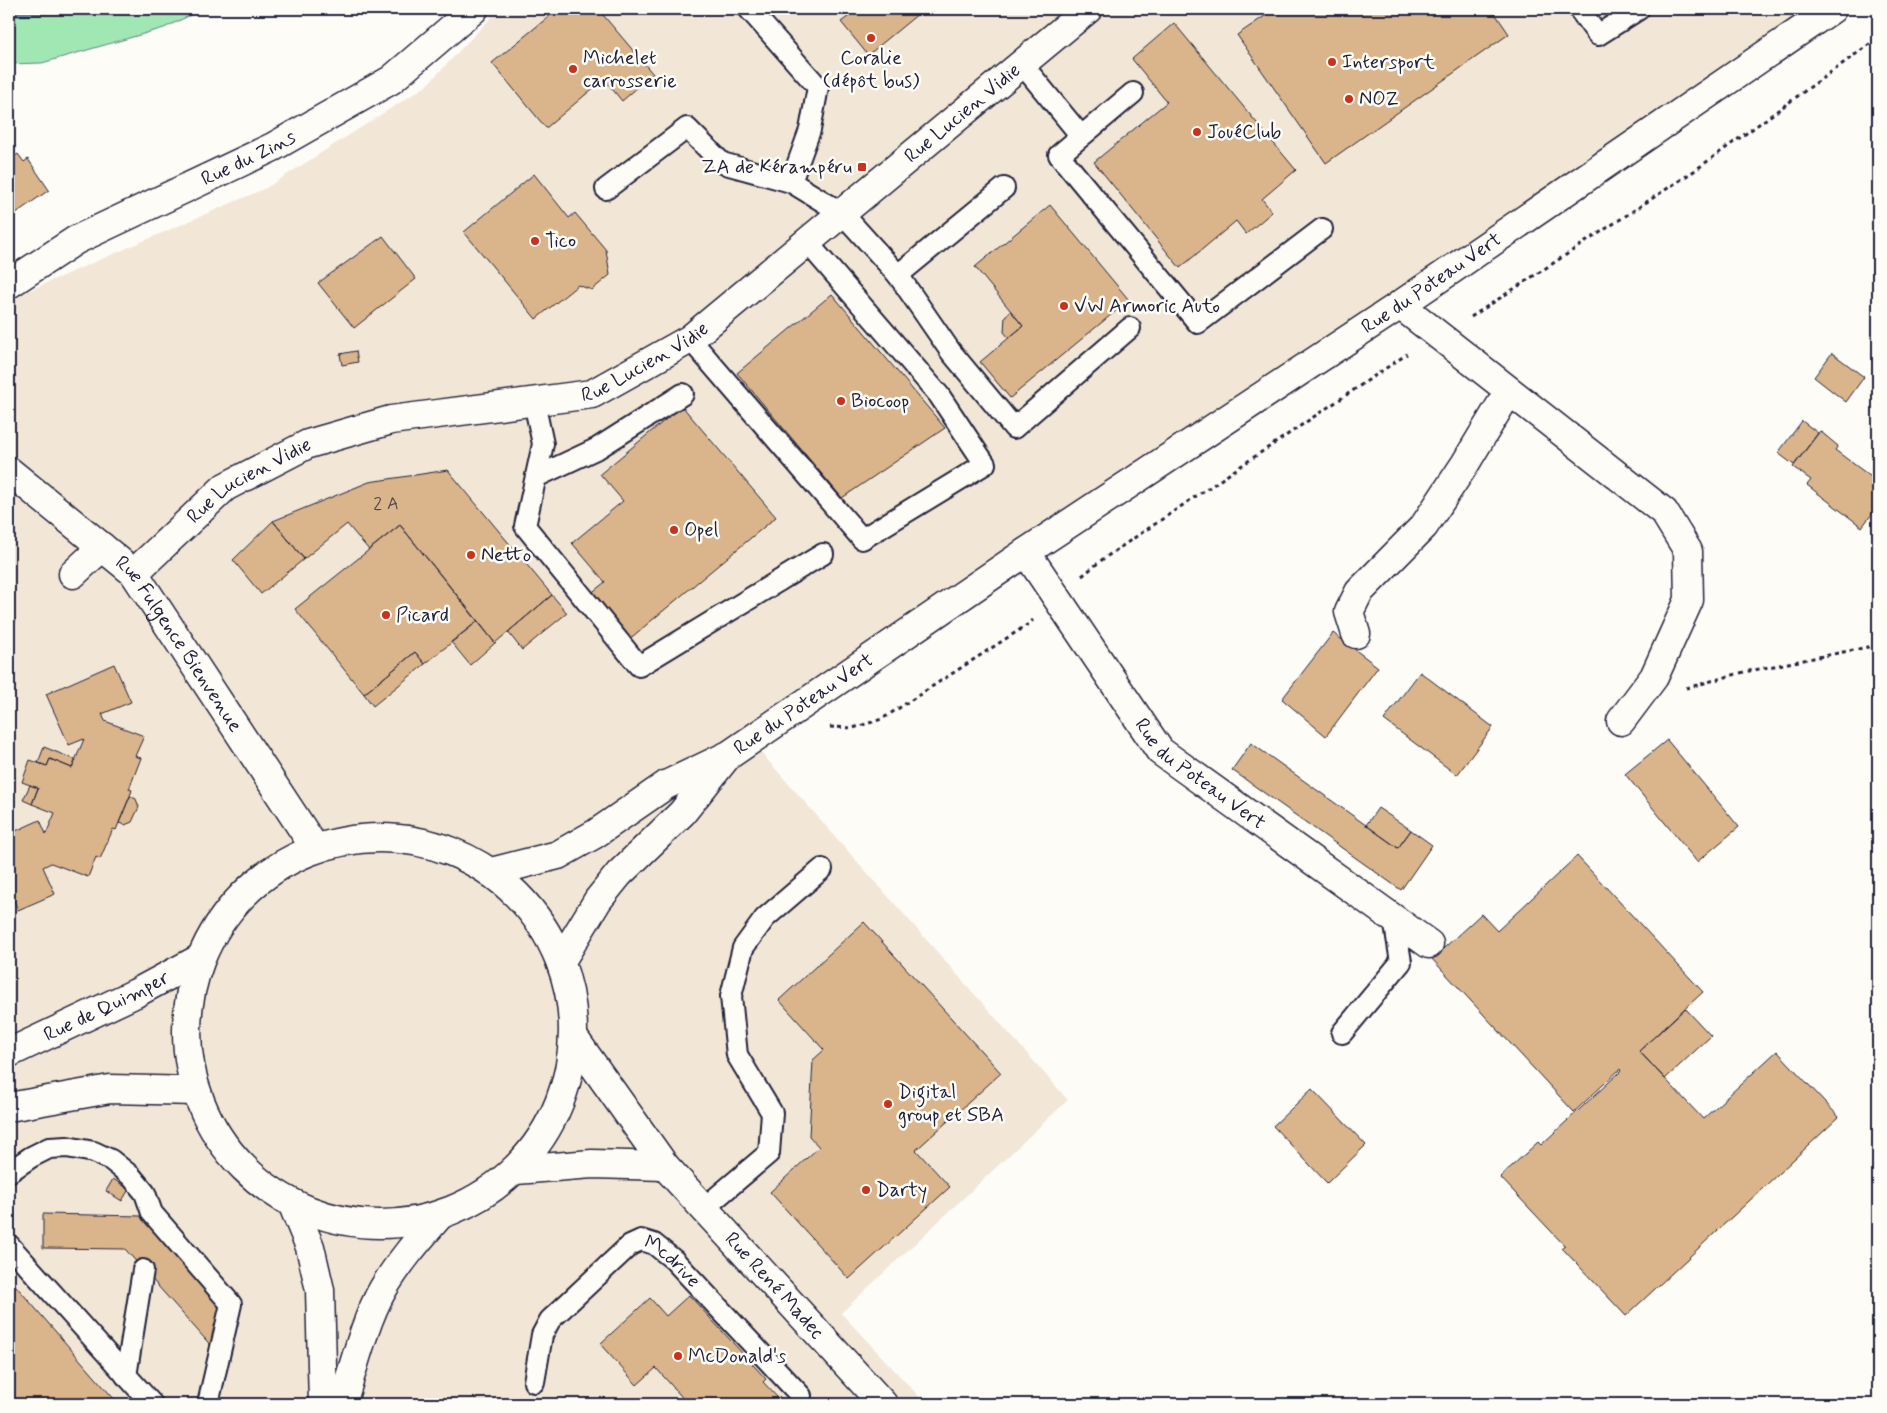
<svg xmlns="http://www.w3.org/2000/svg" width="1887" height="1413" font-family="Mynerve,sans-serif">
<style>
.built{fill:#f2e7d7}
.green{fill:#a0e7b4;stroke:#618478}
.lines{fill:none;stroke-linecap:round;stroke-linejoin:round}
.stream{stroke:#628fa5;stroke-width:11}
.building{fill:#dab58b;stroke:#22223b}
.lane-casing{stroke:#22223b;stroke-width:24}
.street-casing{stroke:#22223b;stroke-width:31}
.secondary-casing{stroke:#22223b;stroke-width:31}
.primary-casing{stroke:#22223b;stroke-width:31}
.path{stroke:#22223b;stroke-width:3;stroke-dasharray:4 4;stroke-linecap:butt}
.lane{stroke:#fdfcf7;stroke-width:20}
.street{stroke:#fdfcf7;stroke-width:28}
.secondary{stroke:#fdfcf7;stroke-width:28}
.primary{stroke:#fdfcf7;stroke-width:28}
.poi-dot{fill:#c8321e;stroke:#fdfcf7;stroke-width:2}
.labels{text-anchor:middle;dominant-baseline:central;stroke-width:5;stroke-linejoin:round;paint-order:stroke}
.number-label{font-size:18px;fill:#50474f}
.poi-label{font-size:20px;fill:#22223b;stroke:#fdfcf7;text-anchor:start}
.street-label{font-size:20px;fill:#22223b;stroke:#fdfcf7}
</style>
<rect width="100%" height="100%" fill="#fdfcf7"/>
<filter id="ink" filterUnits="userSpaceOnUse"><feTurbulence type="fractalNoise" baseFrequency=".02" numOctaves="2"/><feDisplacementMap in="SourceGraphic" scale="10" xChannelSelector="R" yChannelSelector="G"/><feConvolveMatrix kernelMatrix="1 2 1 2 8 2 1 2 1" color-interpolation-filters="sRGB"/></filter>
<g filter="url(#ink)">
<!-- built -->
<path class="built" d="M 499,9 L 1832,9 L 750,740 L 1068,1100 L 841,1313 L 926,1404 L 9,1404 L 9,299 L 266,188 L 426,86 Z"/>
<!-- green -->
<path class="green" d="M 9,9 L 203,9 L 164,28 L 42,63 L 9,64 Z"/>
<g class="lines">
<!-- stream -->
<path class="stream" d="M 9,12 L 41,9"/>
</g>
<!-- building -->
<path class="building" d="M 558,9 L 598,9 L 653,74 L 622,101 L 604,79 L 546,128 L 492,63 Z
M 849,9 L 924,9 L 868,55 L 841,22 L 853,13 Z
M 1275,9 L 1492,9 L 1509,34 L 1326,163 L 1237,35 Z
M 1174,23 L 1296,170 L 1262,199 L 1272,212 L 1246,234 L 1236,221 L 1180,268 L 1094,162 L 1167,102 L 1132,59 Z
M 18,154 L 24,162 L 28,159 L 49,190 L 9,218 L 9,160 Z
M 534,174 L 569,218 L 575,213 L 606,250 L 610,275 L 592,290 L 578,285 L 536,319 L 464,232 Z
M 1050,205 L 1129,300 L 1010,398 L 980,362 L 1023,326 L 975,267 Z
M 383,236 L 416,279 L 354,328 L 318,283 Z
M 832,294 L 945,428 L 842,498 L 737,373 Z
M 1011,311 L 1023,326 L 1009,338 L 1004,332 L 1005,316 Z
M 356,351 L 358,362 L 342,365 L 340,354 Z
M 1832,353 L 1864,377 L 1846,402 L 1814,377 Z
M 682,406 L 776,517 L 627,641 L 589,595 L 605,582 L 572,543 L 623,501 L 600,474 Z
M 1802,421 L 1818,433 L 1794,465 L 1778,453 Z
M 1820,431 L 1838,446 L 1835,450 L 1878,482 L 1878,506 L 1862,527 L 1807,485 L 1811,480 L 1793,467 Z
M 448,470 L 552,595 L 495,643 L 400,525 L 369,550 L 347,524 L 304,559 L 273,521 L 369,482 Z
M 273,521 L 304,559 L 261,594 L 233,560 Z
M 400,525 L 478,621 L 425,664 L 415,652 L 364,694 L 295,609 Z
M 552,595 L 567,613 L 522,650 L 508,632 Z
M 9,612 L 15,620 L 13,644 L 9,648 Z
M 478,621 L 495,643 L 470,665 L 451,642 Z
M 1333,633 L 1378,667 L 1326,736 L 1282,699 Z
M 415,652 L 425,664 L 373,706 L 364,694 Z
M 114,664 L 131,702 L 102,714 L 105,721 L 144,736 L 135,756 L 141,758 L 129,789 L 132,790 L 130,796 L 116,830 L 113,829 L 100,859 L 96,857 L 88,877 L 51,863 L 43,867 L 55,894 L 18,910 L 9,890 L 9,834 L 40,820 L 46,834 L 55,813 L 32,804 L 38,788 L 22,782 L 30,760 L 47,766 L 50,759 L 72,768 L 84,739 L 69,745 L 46,694 Z
M 1420,672 L 1493,727 L 1457,775 L 1384,720 Z
M 1667,740 L 1739,827 L 1697,862 L 1625,774 Z
M 1251,743 L 1398,848 L 1411,830 L 1432,845 L 1401,890 L 1232,770 Z
M 44,747 L 76,760 L 72,768 L 50,759 L 47,766 L 38,763 Z
M 30,785 L 38,788 L 32,804 L 23,800 Z
M 130,796 L 136,799 L 139,807 L 132,822 L 125,825 L 119,823 Z
M 1378,808 L 1411,830 L 1398,848 L 1366,825 Z
M 1577,856 L 1703,992 L 1639,1051 L 1703,1119 L 1777,1051 L 1839,1117 L 1626,1316 L 1562,1248 L 1565,1246 L 1500,1177 L 1538,1142 L 1541,1145 L 1621,1071 L 1620,1069 L 1574,1112 L 1432,959 L 1481,914 L 1497,931 Z
M 864,922 L 1001,1073 L 916,1150 L 950,1187 L 849,1279 L 770,1192 L 819,1147 L 809,1136 L 813,1060 L 824,1050 L 779,1000 Z
M 1685,1008 L 1711,1036 L 1665,1079 L 1639,1051 Z
M 1312,1089 L 1366,1145 L 1327,1183 L 1273,1126 Z
M 113,1179 L 129,1189 L 122,1201 L 106,1191 Z
M 43,1214 L 141,1216 L 223,1311 L 214,1349 L 125,1249 L 43,1248 Z
M 9,1278 L 115,1400 L 119,1404 L 9,1404 Z
M 689,1295 L 766,1379 L 763,1382 L 777,1397 L 769,1404 L 688,1404 L 656,1368 L 637,1385 L 600,1344 L 650,1298 L 666,1316 Z"/>
<g class="lines">
<defs>
<g id="lane">
<path d="M 749,9 L 818,87 L 810,130 L 791,182 L 842,213 L 898,275 L 1004,188"/>
<path d="M 1579,9 L 1598,35 L 1639,9"/>
<path d="M 1022,64 L 1081,136"/>
<path d="M 1133,93 L 1059,155 L 1198,323 L 1322,229"/>
<path d="M 606,189 L 687,128 L 722,163 L 791,182"/>
<path d="M 898,275 L 951,352 L 1014,428 L 1130,328"/>
<path d="M 690,339 L 862,539 L 985,464 L 939,395 L 807,242"/>
<path d="M 534,402 L 543,444 L 525,526 L 639,666 L 823,554"/>
<path d="M 536,477 L 598,448 L 683,394"/>
<path d="M 1342,1033 L 1401,962 L 1394,919"/>
<path d="M 9,1172 L 31,1157 L 49,1148 L 67,1147 L 94,1152 L 111,1160 L 131,1176 L 145,1193 L 152,1213 L 231,1304 L 208,1404"/>
<path d="M 703,1209 L 769,1153 L 772,1113 L 737,1055 L 731,996 L 743,948 L 765,918 L 822,869"/>
<path d="M 9,1245 L 152,1404"/>
<path d="M 126,1376 L 143,1270"/>
<path id="s1" d="M 534,1382 L 542,1335 L 550,1320 L 630,1245 L 641,1240 L 654,1244 L 674,1260 L 801,1396 L 800,1404"/>
</g>
<g id="street">
<path id="s2" d="M 9,284 L 76,240 L 273,147 L 391,80 L 474,9"/>
<path d="M 1400,305 L 1664,512 L 1688,551 L 1689,600 L 1654,677 L 1621,721"/>
<path id="s3" d="M 9,471 L 134,573 L 315,848"/>
<path id="s4" d="M 1026,552 L 1160,751 L 1429,944"/>
<path id="s5" d="M 134,573 L 225,487 L 308,444 L 391,420 L 592,394 L 690,339 L 1088,9"/>
<path d="M 73,574 L 102,547"/>
<path d="M 1356,634 L 1349,612 L 1359,592 L 1424,526 L 1465,464 L 1509,391"/>
<path id="s6" d="M 574,1038 L 665,1166 L 883,1404"/>
<path d="M 516,1170 L 592,1164 L 665,1166"/>
</g>
<g id="secondary">
<path id="s7" d="M 9,1053 L 136,993 L 201,958"/>
<path d="M 9,1107 L 110,1089 L 196,1091"/>
</g>
<g id="primary">
<circle cx="380" cy="1031" r="193"/>
<path id="s8" d="M 491,872 L 558,855 L 595,834 L 666,785 L 729,755 L 1026,552 L 1400,305 L 1832,9"/>
<path d="M 561,961 L 598,900 L 619,874 L 682,813 L 725,759"/>
<path d="M 292,1203 L 310,1247 L 320,1290 L 323,1404"/>
<path d="M 342,1404 C 353,1369 365,1320 383,1289 C 399,1262 419,1239 439,1216"/>
</g>
</defs>
<!-- lane casing -->
<use href="#lane" class="lane-casing"/>
<!-- street casing -->
<use href="#street" class="street-casing"/>
<!-- secondary casing -->
<use href="#secondary" class="secondary-casing"/>
<!-- primary casing -->
<use href="#primary" class="primary-casing"/>
<!-- path -->
<path class="path" d="M 1471,317 L 1694,171 L 1878,38
M 1082,576 L 1103,559 L 1407,354
M 1686,688 L 1744,672 L 1878,645
M 830,727 L 853,728 L 882,719 L 1027,625 L 1033,620"/>
<!-- lane -->
<use href="#lane" class="lane"/>
<!-- street -->
<use href="#street" class="street"/>
<!-- secondary -->
<use href="#secondary" class="secondary"/>
<!-- primary -->
<use href="#primary" class="primary"/>
</g>
</g>
<!-- markers -->
<g class="poi-dot">
<circle cx="871" cy="38" r="5"/>
<circle cx="1332" cy="62" r="5"/>
<circle cx="573" cy="69" r="5"/>
<circle cx="1349" cy="99" r="5"/>
<circle cx="1197" cy="132" r="5"/>
<rect x="857" y="162" width="10" height="10" rx="2.5"/>
<circle cx="535" cy="241" r="5"/>
<circle cx="1064" cy="306" r="5"/>
<circle cx="841" cy="401" r="5"/>
<circle cx="674" cy="530" r="5"/>
<circle cx="471" cy="555" r="5"/>
<circle cx="386" cy="615" r="5"/>
<circle cx="888" cy="1104" r="5"/>
<circle cx="866" cy="1190" r="5"/>
<circle cx="678" cy="1356" r="5"/>
</g>
<g class="labels">
<!-- number labels -->
<g class="number-label">
<text x="386" y="504">2 A</text>
</g>
<!-- poi labels -->
<g class="poi-label">
<text x="583" y="58">Michelet<tspan x="583" dy="23">carrosserie</tspan></text>
<text x="871" y="58" text-anchor="middle">Coralie<tspan x="871" dy="23">(dépôt bus)</tspan></text>
<text x="1342" y="62">Intersport</text>
<text x="1359" y="99">NOZ</text>
<text x="1207" y="132">JouéClub</text>
<text x="852" y="167" text-anchor="end">ZA de Kérampéru</text>
<text x="545" y="241">Tico</text>
<text x="1074" y="306">VW Armoric Auto</text>
<text x="851" y="401">Biocoop</text>
<text x="684" y="530">Opel</text>
<text x="481" y="555">Netto</text>
<text x="396" y="615">Picard</text>
<text x="898" y="1092">Digital<tspan x="898" dy="23">group et SBA</tspan></text>
<text x="876" y="1190">Darty</text>
<text x="688" y="1356">McDonald's</text>
</g>
<!-- street labels -->
<g class="street-label">
<text stroke="none"><textPath href="#s5" startOffset="974">Rue Lucien Vidie</textPath></text>
<text stroke="none"><textPath href="#s2" startOffset="271">Rue du Zins</textPath></text>
<text stroke="none"><textPath href="#s8" startOffset="1114">Rue du Poteau Vert</textPath></text>
<text stroke="none"><textPath href="#s5" startOffset="569">Rue Lucien Vidie</textPath></text>
<text stroke="none"><textPath href="#s5" startOffset="149">Rue Lucien Vidie</textPath></text>
<text stroke="none"><textPath href="#s3" startOffset="245">Rue Fulgence Bienvenue</textPath></text>
<text stroke="none"><textPath href="#s8" startOffset="358">Rue du Poteau Vert</textPath></text>
<text stroke="none"><textPath href="#s4" startOffset="285">Rue du Poteau Vert</textPath></text>
<text stroke="none"><textPath href="#s7" startOffset="108">Rue de Quimper</textPath></text>
<text stroke="none"><textPath href="#s1" startOffset="225">Mcdrive</textPath></text>
<text stroke="none"><textPath href="#s6" startOffset="319">Rue René Madec</textPath></text>
</g>
</g>
<!-- margin -->
<rect width="1887" height="1413" fill="none" stroke="#fdfcf7" stroke-width="30"/>
<rect x="15" y="15" width="1857" height="1383" fill="none" stroke="#22223b" stroke-width="2" filter="url(#ink)"/>
</svg>
